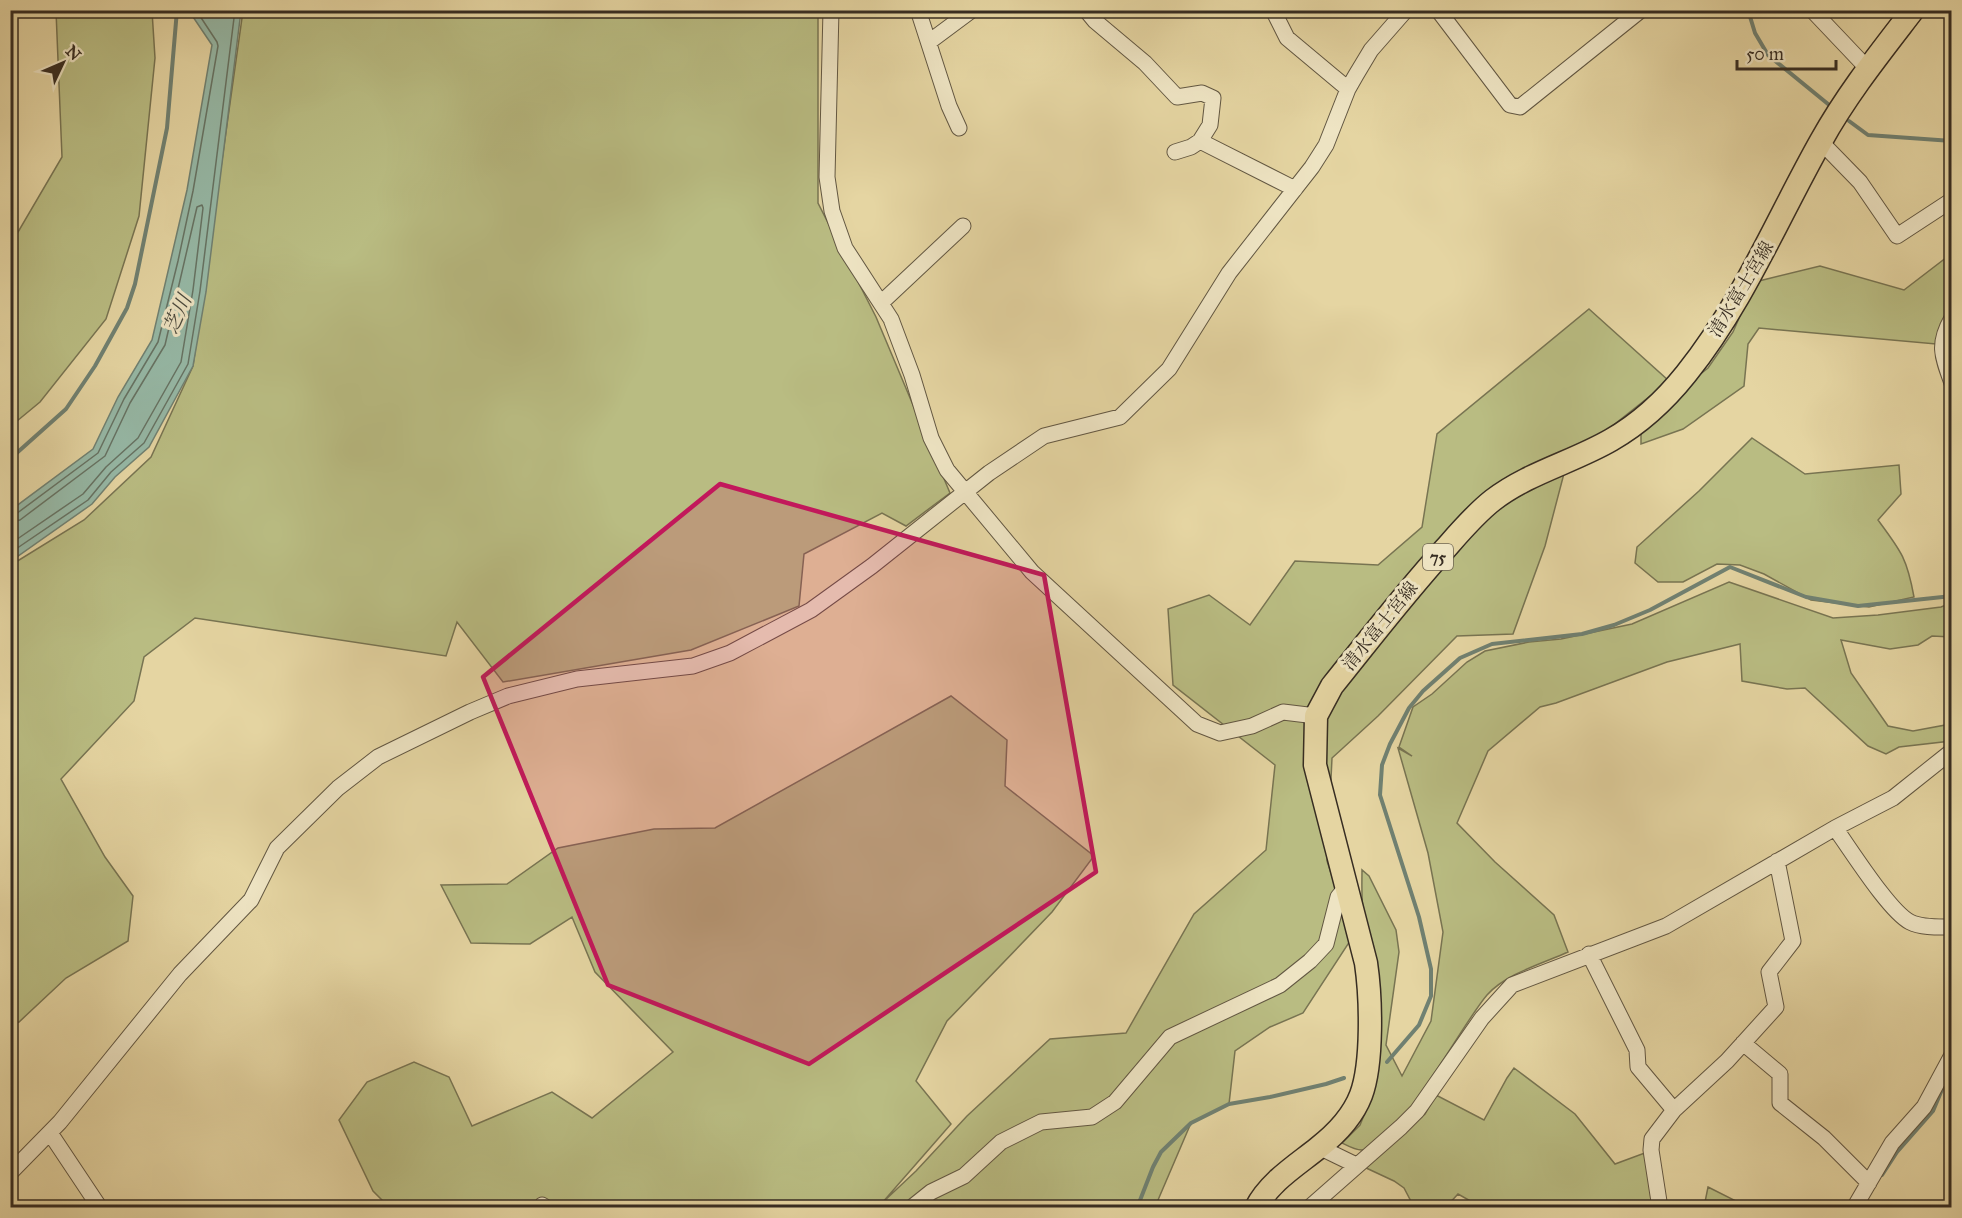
<svg xmlns="http://www.w3.org/2000/svg" width="1962" height="1218" font-family="'IM FELL Great Primer','Noto Serif JP',serif">
<style>
.green{fill:#b9bc82;stroke:#787452;stroke-width:1.5}
.water{fill:#96b9a7;stroke:#708172;stroke-width:1.5}
.lines{fill:none;stroke-linecap:round;stroke-linejoin:round}
.shore{stroke:#667364;stroke-width:1.5}
.stream{stroke:#708172;stroke-width:4}
.street-casing{stroke:#625742;stroke-width:17}
.primary-casing{stroke:#372d22;stroke-width:25}
.street{stroke:#eee4c3;stroke-width:15}
.primary{stroke:#e5d5a2;stroke-width:22}
.marked{fill:#c2185b;fill-opacity:0.2;stroke:#c2185b;stroke-width:4.5;stroke-linejoin:round}
.labels{text-anchor:middle;dominant-baseline:central;stroke-width:6;stroke-linejoin:round;paint-order:stroke}
.shield{fill:#eee4c3;stroke:#6e6452;stroke-width:1.5}
.shield-label{font-size:16px;font-weight:bold;fill:#372d22}
.street-label{font-size:18px;fill:#372d22;stroke:#eee4c3}
.water-label{font-size:20px;font-style:italic;fill:#4a493d;stroke:#eee4c3}
</style>
<rect width="100%" height="100%" fill="#e5d5a2"/>
<filter id="stains"><feTurbulence type="fractalNoise" baseFrequency=".00333" numOctaves="4"/><feColorMatrix values="0 0 0 0 .2 0 0 0 0 .09 0 0 0 0 .02 0 0 0 .5 -.17"/></filter>
<radialGradient id="worn" r=".72"><stop offset=".6" stop-color="#630" stop-opacity="0"/><stop offset="1" stop-color="#630" stop-opacity=".3"/></radialGradient>
<!-- green -->
<path class="green" d="M 56,11 L 152,11 L 155,58 L 139,216 L 106,319 L 40,402 L 11,426 L 11,244 L 62,157 Z
M 243,11 L 818,11 L 818,203 L 876,317 L 950,493 L 906,526 L 882,513 L 804,554 L 799,606 L 691,650 L 503,682 L 457,622 L 446,656 L 195,618 L 144,657 L 134,701 L 61,779 L 105,857 L 133,896 L 128,941 L 66,978 L 19,1022 L 11,1025 L 11,565 L 84,520 L 151,457 L 193,366 Z
M 1951,254 L 1951,312 L 1936,344 L 1759,328 L 1748,344 L 1744,386 L 1683,429 L 1641,444 L 1641,430 L 1674,395 L 1708,368 L 1733,332 L 1755,282 L 1820,266 L 1904,290 Z
M 1589,309 L 1669,381 L 1567,462 L 1545,546 L 1513,634 L 1457,636 L 1378,716 L 1332,758 L 1327,861 L 1352,938 L 1303,1013 L 1270,1027 L 1235,1051 L 1229,1104 L 1191,1123 L 1155,1207 L 389,1207 L 373,1191 L 339,1120 L 367,1082 L 414,1062 L 449,1077 L 472,1126 L 552,1092 L 592,1118 L 673,1052 L 595,972 L 572,917 L 530,944 L 471,943 L 441,885 L 507,884 L 558,848 L 654,829 L 715,828 L 951,696 L 1007,740 L 1005,786 L 1094,856 L 1052,912 L 947,1021 L 916,1081 L 951,1124 L 882,1203 L 916,1171 L 967,1116 L 1050,1039 L 1126,1033 L 1194,914 L 1266,850 L 1275,765 L 1173,685 L 1168,609 L 1209,595 L 1250,625 L 1295,561 L 1378,565 L 1422,527 L 1437,434 Z
M 1752,438 L 1805,474 L 1899,465 L 1901,494 L 1878,520 C 1901,551 1907,558 1914,597 L 1869,607 L 1811,600 L 1764,574 L 1740,565 L 1717,564 L 1683,582 L 1658,582 L 1635,563 L 1637,547 L 1699,491 Z
M 1729,582 L 1833,618 L 1878,615 L 1941,607 L 1951,603 L 1951,637 L 1932,636 L 1918,645 L 1890,649 L 1841,640 L 1851,673 L 1888,726 L 1913,731 L 1951,724 L 1951,741 L 1899,747 L 1886,754 L 1868,746 L 1805,688 L 1787,689 L 1742,681 L 1740,644 L 1667,662 L 1556,703 L 1540,707 L 1488,751 L 1457,823 L 1495,862 L 1554,915 L 1568,952 C 1544,963 1505,974 1487,995 C 1461,1025 1400,1144 1363,1150 C 1357,1151 1348,1146 1342,1143 L 1360,1125 L 1373,1093 L 1377,968 C 1376,950 1369,935 1364,917 C 1361,902 1362,886 1362,870 L 1369,876 L 1396,930 L 1399,952 L 1386,1045 L 1402,1076 L 1431,1021 L 1443,932 L 1428,853 L 1398,748 L 1412,756 L 1399,747 L 1413,707 L 1432,694 L 1467,662 L 1485,651 L 1529,642 L 1561,639 L 1632,624 Z
M 1514,1068 L 1575,1114 L 1615,1164 L 1650,1151 L 1654,1207 L 1481,1207 L 1458,1194 L 1446,1207 L 1414,1207 L 1404,1188 L 1394,1181 L 1364,1167 L 1425,1114 L 1436,1095 L 1484,1120 L 1507,1078 Z
M 1708,1187 L 1738,1202 L 1736,1207 L 1710,1207 L 1705,1202 Z"/>
<!-- water -->
<path class="water" d="M 189,11 L 241,11 L 206,292 L 193,366 L 149,447 L 115,477 L 92,504 L 11,561 L 11,510 L 93,449 L 118,397 L 152,340 L 187,190 L 212,45 Z"/>
<g class="lines">
<!-- shore -->
<path class="shore" d="M 10,515 L 16,514 L 98,453 L 124,399 L 158,342 L 178,261 L 193,191 L 218,46 L 217,42 L 196,10
M 10,522 L 20,520 L 105,456 L 130,403 L 165,345 L 197,207 L 202,205 L 203,208 L 193,290 L 181,362 L 138,438 L 106,467 L 83,494 L 10,544
M 10,553 L 88,500 L 111,472 L 144,443 L 188,364 L 200,291 L 235,10"/>
<!-- stream -->
<path class="stream" d="M 1748,10 L 1755,33 L 1768,55 L 1828,104
M 1849,121 L 1868,135 L 1952,141
M 10,459 L 66,409 L 95,366 L 127,308 L 135,284 L 167,128 L 177,10
M 1387,1062 L 1419,1025 L 1431,996 L 1431,969 L 1419,917 L 1380,795 L 1382,765 L 1390,744 L 1409,708 L 1423,691 L 1460,658 L 1492,644 L 1582,634 L 1614,625 L 1650,610 L 1730,567 L 1806,597 L 1858,606 L 1952,596
M 1882,1175 L 1897,1152 L 1933,1111 L 1946,1080
M 1137,1208 L 1153,1167 L 1161,1152 L 1191,1123 L 1229,1104 L 1270,1097 L 1326,1084 L 1344,1078"/>
<defs>
<path id="street" d="M 831,10 L 827,177 L 832,211 L 845,248 L 891,319 L 912,375 L 931,438 L 947,470 L 1032,572 L 1197,724 L 1220,733 L 1252,726 L 1283,712 L 1316,716
M 918,10 L 949,106 L 959,128
M 1086,10 L 1095,21 L 1145,63 L 1177,97 L 1202,93 L 1213,98 L 1210,125 L 1200,141
M 1273,10 L 1287,38 L 1348,89
M 1438,10 L 1510,105 L 1520,107 L 1641,10
M 1812,10 L 1868,69
M 929,42 L 972,10
M 1821,142 L 1860,182 L 1897,236 L 1952,200
M 1175,152 L 1191,147 L 1200,141 L 1295,189
M 882,302 L 963,226
M 1952,318 C 1937,344 1942,356 1952,383
M 1835,828 C 1851,850 1889,911 1910,922 C 1922,928 1939,927 1952,927
M 1589,954 L 1637,1050 L 1638,1067 L 1674,1110
M 1743,1043 L 1780,1074 L 1780,1103 L 1824,1138 L 1869,1183
M 50,1133 L 100,1208
M 1319,1147 L 1356,1165
M 10,1173 L 60,1122 L 180,974 L 251,900 L 277,848 L 338,788 L 378,757 L 470,712 L 508,696 L 577,679 L 693,666 L 730,653 L 811,610 L 872,566 L 989,473 L 1044,436 L 1120,417 L 1169,369 L 1229,273 L 1312,167 L 1326,145 L 1348,89 L 1356,75 L 1371,50 L 1406,10
M 542,1205 L 547,1208
M 911,1208 L 931,1192 L 964,1176 L 1001,1142 L 1041,1122 L 1092,1117 L 1115,1102 L 1170,1037 L 1280,985 L 1310,961 L 1326,944 L 1338,897 L 1346,887
M 1309,1208 L 1401,1127 L 1417,1111 L 1482,1018 L 1512,985 L 1666,926 L 1835,828 L 1893,798 L 1952,751
M 1660,1208 L 1651,1150 L 1652,1139 L 1674,1110 L 1727,1061 L 1776,1007 L 1769,972 L 1793,941 L 1777,861
M 1854,1208 L 1892,1143 L 1924,1107 L 1952,1055"/>
<path id="primary" d="M 1256,1208 C 1269,1182 1297,1165 1318,1148 C 1336,1134 1353,1116 1361,1095 C 1373,1063 1371,997 1366,963 L 1315,765 L 1316,716 L 1332,686 C 1369,640 1405,593 1445,549 C 1460,532 1475,514 1493,500 C 1528,473 1573,462 1611,440 C 1639,424 1666,399 1686,374 C 1743,303 1777,219 1821,141 C 1847,94 1880,53 1913,10"/>
</defs>
<!-- street casing -->
<use href="#street" class="street-casing"/>
<!-- primary casing -->
<use href="#primary" class="primary-casing"/>
<!-- street -->
<use href="#street" class="street"/>
<!-- primary -->
<use href="#primary" class="primary"/>
</g>
<!-- marked area -->
<path class="marked" d="M 720,484 L 1044,575 L 1096,872 L 809,1064 L 608,985 L 483,677 Z"/>
<g class="labels">
<!-- shield labels -->
<rect class="shield" x="1423" y="544" width="30" height="26" rx="4.5"/>
<g class="shield-label">
<text x="1438" y="557">75</text>
</g>
<!-- street labels -->
<g class="street-label">
<text transform="translate(1741 289) rotate(-59)">清水富士宮線</text>
<text transform="translate(1380 626) rotate(-51)">清水富士宮線</text>
</g>
<!-- water labels -->
<g class="water-label">
<text transform="translate(177 314) rotate(-66)">芝川</text>
</g>
</g>
<!-- margin -->
<rect width="1962" height="1218" fill="none" stroke="#e5d5a2" stroke-width="36"/>
<rect x="12" y="12" width="1938" height="1194" fill="none" stroke="#372d22" stroke-width="3"/>
<rect x="18" y="18" width="1926" height="1182" fill="none" stroke="#372d22" stroke-width="1.5"/>
<!-- north arrow -->
<g transform="translate(63 63) rotate(46)" stroke="#eee4c3" stroke-width="4.5" paint-order="stroke">
<path d="M0-4.5L10 22L0 15L-10 22Z" fill="#372d22"/>
<text y="-9" font-size="16" font-weight="bold" text-anchor="middle" fill="#372d22">N</text>
</g>
<!-- scale -->
<path d="M1737 60v9h99v-9" fill="none" stroke="#372d22" stroke-width="3"/>
<text x="1746" y="60" font-size="18" fill="#372d22" stroke="#eee4c3" stroke-width="4.5" paint-order="stroke">50 m</text>
<rect width="100%" height="100%" filter="url(#stains)"/>
<rect width="100%" height="100%" fill="url(#worn)"/>
</svg>
